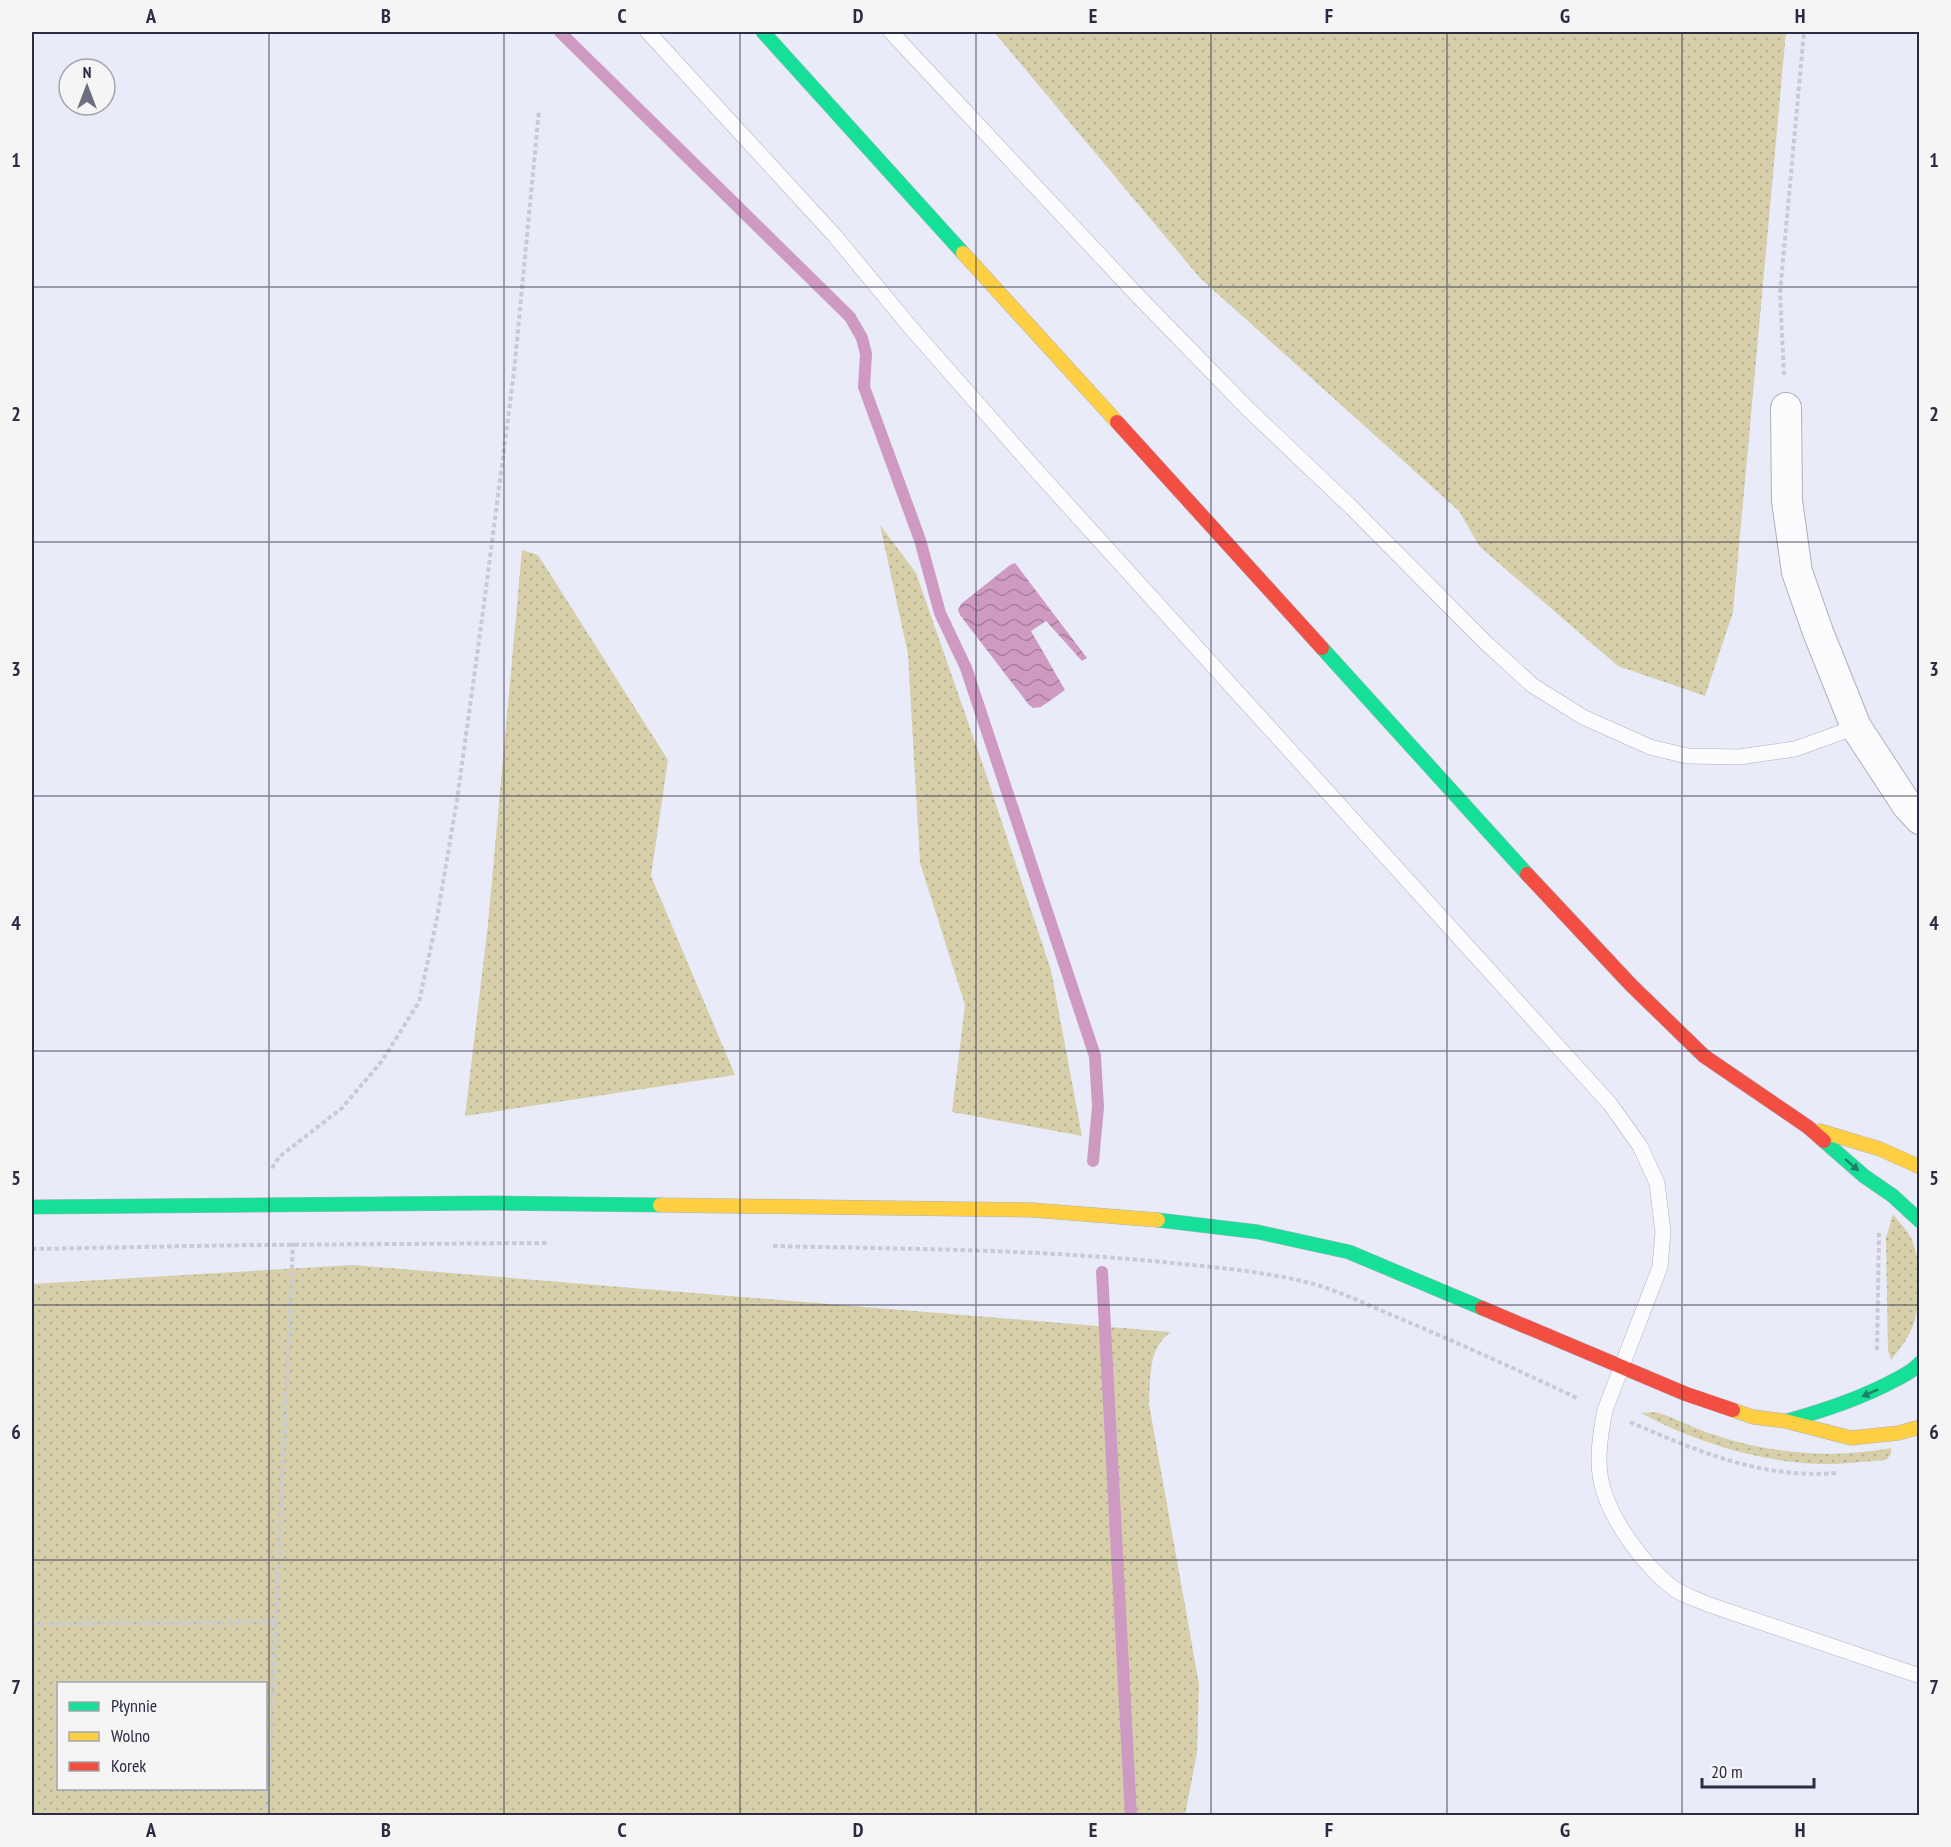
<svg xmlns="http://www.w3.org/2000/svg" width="1951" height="1847" font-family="'PT Sans Narrow',sans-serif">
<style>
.grass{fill:url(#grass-dots);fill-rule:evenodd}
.water{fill:url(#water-waves)}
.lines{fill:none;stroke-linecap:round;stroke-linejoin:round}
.stream{stroke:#ce9ac2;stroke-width:12}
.lane-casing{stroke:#aeb0bf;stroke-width:16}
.street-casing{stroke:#aeb0bf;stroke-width:32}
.fast-casing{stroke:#aeb0bf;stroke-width:15}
.slow-casing{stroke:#aeb0bf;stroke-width:15}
.jam-casing{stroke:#aeb0bf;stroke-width:15}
.path{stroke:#cacad2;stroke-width:4;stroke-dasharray:4.5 3;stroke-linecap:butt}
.lane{stroke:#fcfcfe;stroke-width:15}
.street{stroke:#fcfcfe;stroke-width:30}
.fast{stroke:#16e098;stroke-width:14}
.slow{stroke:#ffcf43;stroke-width:14}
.jam{stroke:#f24e42;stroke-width:14}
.oneway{fill:#207d69}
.grid{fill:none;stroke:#292c42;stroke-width:1.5;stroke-opacity:0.55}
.neatline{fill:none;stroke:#292c42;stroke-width:2}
.grid-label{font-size:20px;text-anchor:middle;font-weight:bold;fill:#292c42}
</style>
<defs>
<pattern id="grass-dots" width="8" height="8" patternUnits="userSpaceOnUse" patternTransform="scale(1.5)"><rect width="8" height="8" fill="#d6cfaa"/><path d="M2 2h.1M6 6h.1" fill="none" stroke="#b8b294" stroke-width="1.8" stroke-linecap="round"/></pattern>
<pattern id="water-waves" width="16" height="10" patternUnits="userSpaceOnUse" patternTransform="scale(1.5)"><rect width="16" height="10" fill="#ce9ac2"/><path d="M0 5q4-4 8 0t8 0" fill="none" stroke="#a77e9f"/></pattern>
</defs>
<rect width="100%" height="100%" fill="#e9ebf8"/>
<!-- grass -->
<path class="grass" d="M 994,32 L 1786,32 L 1733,612 L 1705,696 L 1618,666 L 1480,547 L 1459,511 L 1200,278 Z
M 880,525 L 916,573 L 985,771 L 1051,970 L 1082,1136 L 952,1112 L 965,1005 L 920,863 L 908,654 Z
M 522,550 L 538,555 L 668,760 L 651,876 L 735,1075 L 465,1116 L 488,924 Z
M 1893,1214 C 1899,1222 1908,1231 1912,1240 C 1922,1264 1922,1304 1912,1328 C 1907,1340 1899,1350 1891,1360 L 1888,1351 L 1886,1238 Z
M 353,1265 L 1171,1332 C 1147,1348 1151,1379 1149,1404 L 1199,1684 L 1197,1753 L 1185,1815 L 32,1815 L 32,1284 ZM 58,1684 L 266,1684 L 266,1788 L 58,1788 Z
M 1655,1412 C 1675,1417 1694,1429 1715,1435 C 1771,1454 1833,1459 1891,1448 L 1891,1454 L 1886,1460 C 1858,1462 1831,1466 1803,1463 C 1747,1458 1691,1440 1641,1413 Z"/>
<!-- water -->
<path class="water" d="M 1015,563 L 1087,658 L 1082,661 L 1046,621 L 1031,631 L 1065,690 L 1041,707 L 1033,708 L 1029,705 L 960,615 L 958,610 L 961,604 L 1010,565 Z"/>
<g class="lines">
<!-- stream -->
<path class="stream" d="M 560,32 L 850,317 L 862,338 L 866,354 L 864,387 L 920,540 L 940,613 L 966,668 L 1095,1056 L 1098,1107 L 1093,1161
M 1102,1272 L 1131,1816"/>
<defs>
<path id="lane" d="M 648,32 L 835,236 L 911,328 L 1035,469 L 1610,1104 L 1640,1146 L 1657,1183 L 1663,1232 L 1660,1267 L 1605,1410 C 1600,1436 1595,1466 1604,1492 C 1615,1526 1645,1566 1673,1588 C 1683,1595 1696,1599 1707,1604 L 1920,1676
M 891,32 L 1138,296 L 1248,409 L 1351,507 L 1485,642 L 1532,685 L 1583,717 L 1650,747 L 1687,756 L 1739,757 L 1795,749 L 1856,727"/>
<path id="street" d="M 1786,408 L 1787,501 L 1797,572 L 1818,632 L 1856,727 L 1907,805 L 1920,819"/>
<path id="fast" d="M 763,32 L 963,253
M 1322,648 L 1527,874
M 1824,1141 L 1864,1176 L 1893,1196 L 1920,1221
M 32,1207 L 496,1203 L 660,1205
M 1158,1220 L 1258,1232 L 1349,1252 L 1482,1308
M 1787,1421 C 1825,1410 1862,1398 1897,1379 C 1905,1375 1914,1370 1920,1363"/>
<path id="slow" d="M 963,253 L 1117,422
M 1820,1131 L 1880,1149 L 1920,1167
M 660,1205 L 1032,1210 L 1158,1220
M 1733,1410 L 1753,1417 L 1785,1421 L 1851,1438 L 1898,1433 L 1920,1427"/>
<path id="jam" d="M 1117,422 L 1322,648
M 1527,874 L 1631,985 L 1704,1056 L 1808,1127 L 1824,1141
M 1482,1308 L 1686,1394 L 1733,1410"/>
</defs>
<!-- lane casing -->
<use href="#lane" class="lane-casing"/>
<!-- street casing -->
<use href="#street" class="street-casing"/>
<!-- fast casing -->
<use href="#fast" class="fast-casing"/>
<!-- slow casing -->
<use href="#slow" class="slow-casing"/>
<!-- jam casing -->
<use href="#jam" class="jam-casing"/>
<!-- path -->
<path class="path" d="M 1784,375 L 1780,293 L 1804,32
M 272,1168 L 279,1157 L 342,1108 L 382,1061 L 419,1002 L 437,918 L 457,800 L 482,619 L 514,372 L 539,110
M 773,1246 C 903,1249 1032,1249 1162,1262 C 1212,1267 1264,1271 1314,1284 C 1341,1292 1368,1305 1394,1316 C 1456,1342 1518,1370 1579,1399
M 32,1249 L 248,1245 L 547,1243
M 1877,1350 L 1879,1232
M 1630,1422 C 1697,1451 1761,1479 1836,1473
M 32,1624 L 276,1622
M 267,1816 L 293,1243"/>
<!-- lane -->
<use href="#lane" class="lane"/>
<!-- street -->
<use href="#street" class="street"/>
<!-- fast -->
<use href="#fast" class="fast"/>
<!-- slow -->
<use href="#slow" class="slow"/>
<!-- jam -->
<use href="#jam" class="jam"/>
</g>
<!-- one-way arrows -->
<defs><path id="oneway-solid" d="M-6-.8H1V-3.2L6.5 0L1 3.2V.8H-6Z" transform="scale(1.5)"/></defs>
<g class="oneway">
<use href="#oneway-solid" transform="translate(1852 1165) rotate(41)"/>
<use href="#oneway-solid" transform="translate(1870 1393) rotate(156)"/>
</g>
<!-- grid -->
<path class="grid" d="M 269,32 L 269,1816M 504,32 L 504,1816M 740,32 L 740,1816M 976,32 L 976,1816M 1211,32 L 1211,1816M 1447,32 L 1447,1816M 1682,32 L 1682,1816M 32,287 L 1920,287M 32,542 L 1920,542M 32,796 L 1920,796M 32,1051 L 1920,1051M 32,1305 L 1920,1305M 32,1560 L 1920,1560"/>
<!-- border -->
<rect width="1951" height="1847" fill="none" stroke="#f5f5f5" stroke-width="66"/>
<!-- legend -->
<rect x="57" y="1682" width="210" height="108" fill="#f5f5f5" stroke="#a3a5ad" stroke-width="1.5"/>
<rect x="69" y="1702" width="30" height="9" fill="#16e098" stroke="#a3a5ad" stroke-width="1.5"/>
<text x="111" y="1712" font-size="18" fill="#292c42">Płynnie</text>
<rect x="69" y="1732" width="30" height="9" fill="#ffcf43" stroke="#a3a5ad" stroke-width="1.5"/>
<text x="111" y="1742" font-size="18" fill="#292c42">Wolno</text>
<rect x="69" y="1762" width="30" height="9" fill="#f24e42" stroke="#a3a5ad" stroke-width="1.5"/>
<text x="111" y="1772" font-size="18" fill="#292c42">Korek</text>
<!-- north arrow -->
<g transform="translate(87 87)"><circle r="28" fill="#f5f5f5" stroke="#a3a5ad" stroke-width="1.5"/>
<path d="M0-4.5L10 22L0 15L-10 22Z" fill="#6c6f82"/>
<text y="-9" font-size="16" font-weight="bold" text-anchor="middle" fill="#292c42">N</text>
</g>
<!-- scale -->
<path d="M1702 1778v9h112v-9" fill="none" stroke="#292c42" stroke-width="3"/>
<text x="1711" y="1778" font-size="18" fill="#292c42" stroke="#f5f5f5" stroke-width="4.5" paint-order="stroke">20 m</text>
<rect x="33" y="33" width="1885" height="1781" class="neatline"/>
<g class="grid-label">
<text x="151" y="23">A</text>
<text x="386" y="23">B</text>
<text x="622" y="23">C</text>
<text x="858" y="23">D</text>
<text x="1093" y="23">E</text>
<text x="1329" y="23">F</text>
<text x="1565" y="23">G</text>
<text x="1800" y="23">H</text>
<text x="16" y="167">1</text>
<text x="1934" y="167">1</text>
<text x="16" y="421">2</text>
<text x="1934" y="421">2</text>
<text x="16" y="676">3</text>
<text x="1934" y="676">3</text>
<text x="16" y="930">4</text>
<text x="1934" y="930">4</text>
<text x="16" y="1185">5</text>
<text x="1934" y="1185">5</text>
<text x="16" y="1439">6</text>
<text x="1934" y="1439">6</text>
<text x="16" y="1694">7</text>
<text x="1934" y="1694">7</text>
<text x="151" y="1837">A</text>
<text x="386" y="1837">B</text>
<text x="622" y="1837">C</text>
<text x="858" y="1837">D</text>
<text x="1093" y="1837">E</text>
<text x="1329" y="1837">F</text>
<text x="1565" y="1837">G</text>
<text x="1800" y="1837">H</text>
</g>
</svg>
